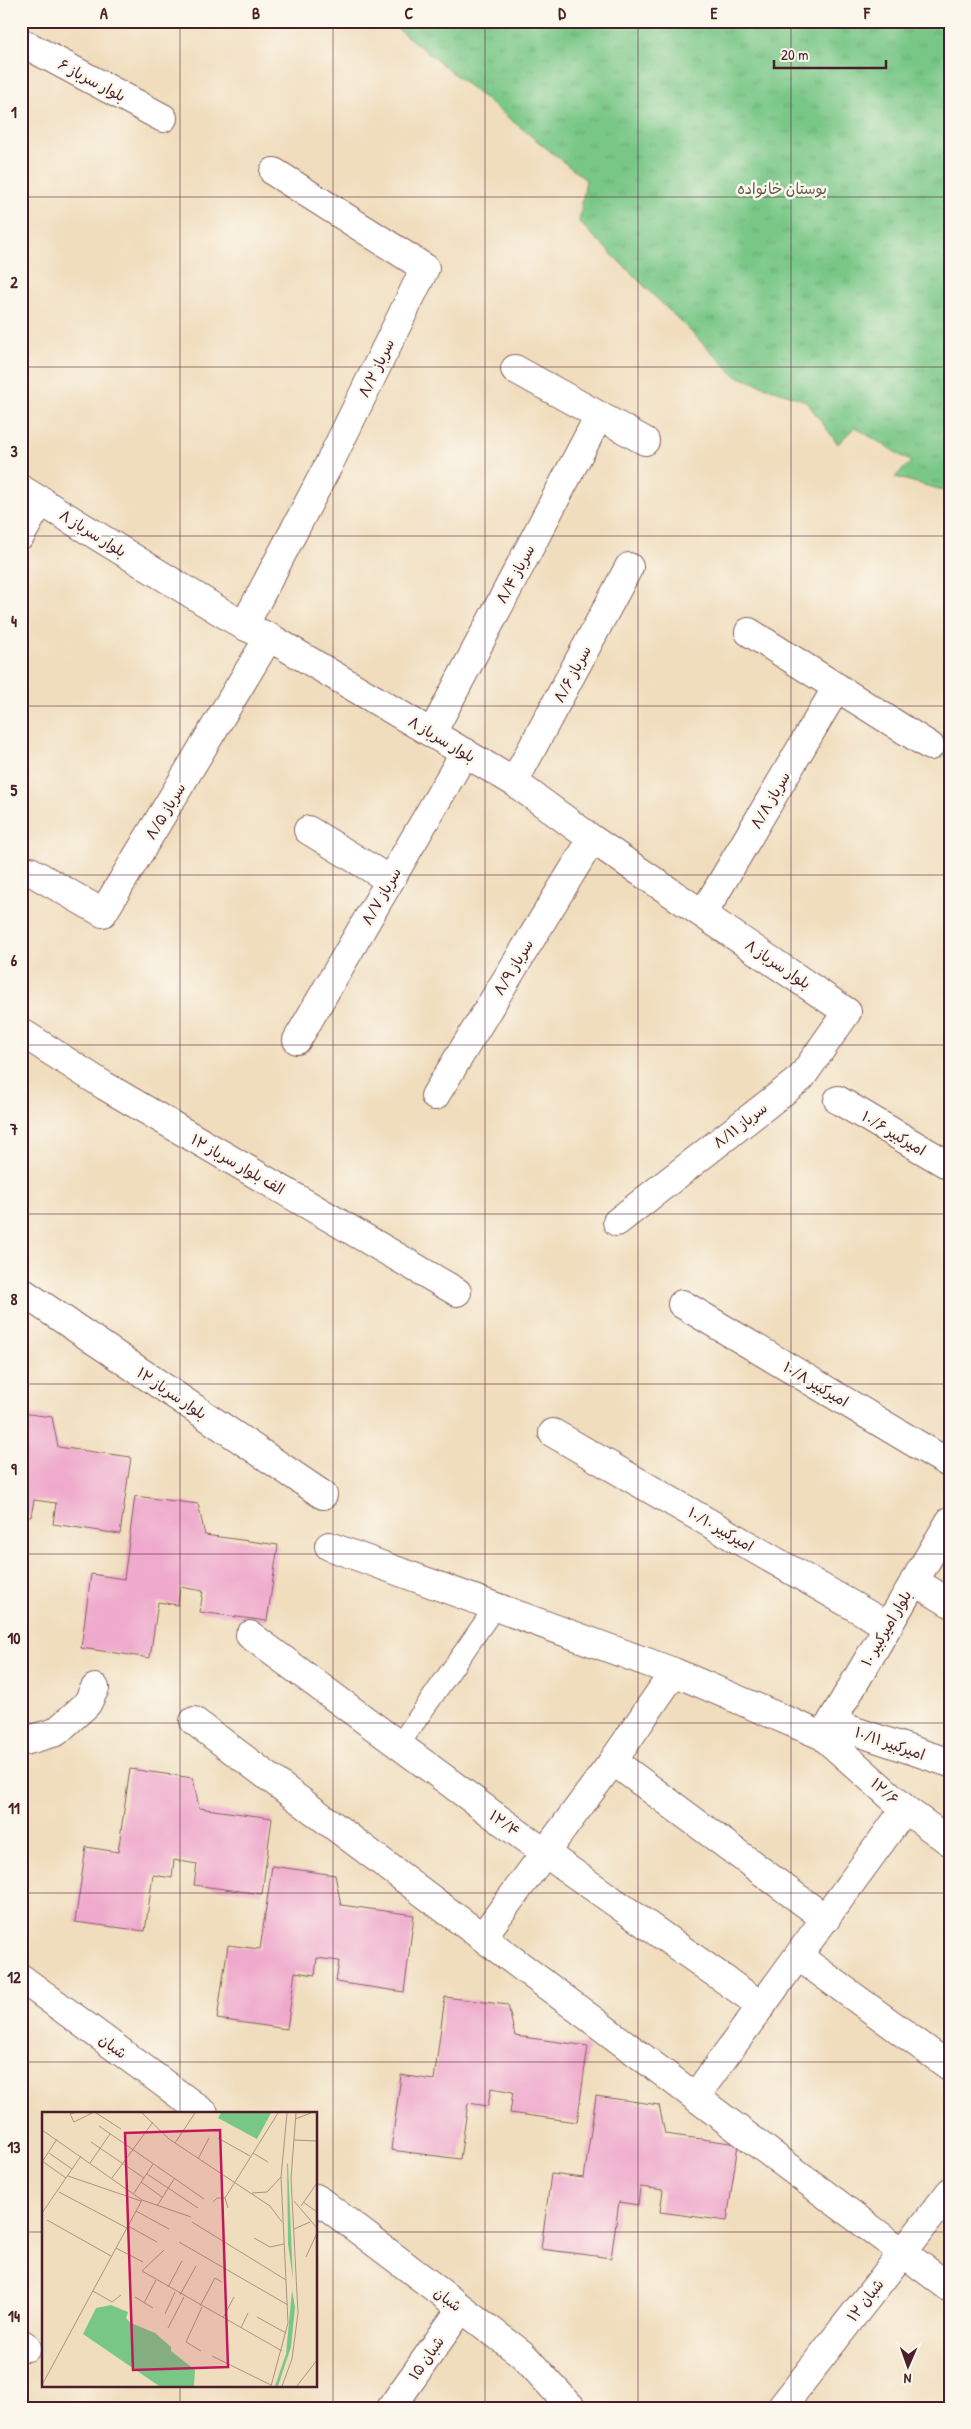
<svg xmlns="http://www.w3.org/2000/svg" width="971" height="2429" font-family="'Patrick Hand','Playpen Sans Arabic',sans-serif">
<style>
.grass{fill:url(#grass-tufts);stroke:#627359}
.building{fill:#efa9cc}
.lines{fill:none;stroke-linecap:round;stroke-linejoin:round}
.service-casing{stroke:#84625e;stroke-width:22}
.minor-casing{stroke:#84625e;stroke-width:30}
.tertiary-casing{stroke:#84625e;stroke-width:30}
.service{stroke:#fff;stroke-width:20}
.minor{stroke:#fff;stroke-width:28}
.tertiary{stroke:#fff;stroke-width:28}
.grid{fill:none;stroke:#4a1f2b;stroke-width:1;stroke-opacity:0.55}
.labels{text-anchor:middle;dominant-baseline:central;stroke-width:5;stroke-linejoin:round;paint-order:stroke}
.street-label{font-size:15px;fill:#4a1f2b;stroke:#fbf7ec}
.park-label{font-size:15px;fill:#5a5a4b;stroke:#fbf7ec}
.inset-road{fill:none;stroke:#ae9183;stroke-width:1}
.view{fill:#c2185b;fill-opacity:0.15;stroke:#c2185b;stroke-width:2.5}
.inset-edge{fill:none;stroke:#4a1f2b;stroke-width:2.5}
.neatline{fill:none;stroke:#4a1f2b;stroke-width:2}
.grid-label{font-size:16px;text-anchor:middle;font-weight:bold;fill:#4a1f2b}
</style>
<defs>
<pattern id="grass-tufts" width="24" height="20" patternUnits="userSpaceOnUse" patternTransform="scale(1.25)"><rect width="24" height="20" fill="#79c787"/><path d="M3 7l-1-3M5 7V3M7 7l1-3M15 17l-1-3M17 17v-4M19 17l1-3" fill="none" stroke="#6aaa75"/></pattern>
</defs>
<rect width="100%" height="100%" fill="#fbf7ec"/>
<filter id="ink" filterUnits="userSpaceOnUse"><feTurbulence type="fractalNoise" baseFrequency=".02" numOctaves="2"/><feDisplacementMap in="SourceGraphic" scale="10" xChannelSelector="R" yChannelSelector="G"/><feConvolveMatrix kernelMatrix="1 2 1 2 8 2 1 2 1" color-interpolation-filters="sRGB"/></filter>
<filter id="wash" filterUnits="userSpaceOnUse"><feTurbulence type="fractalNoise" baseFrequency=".0096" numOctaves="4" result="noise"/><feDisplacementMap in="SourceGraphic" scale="20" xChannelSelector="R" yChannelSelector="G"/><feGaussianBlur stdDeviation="1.12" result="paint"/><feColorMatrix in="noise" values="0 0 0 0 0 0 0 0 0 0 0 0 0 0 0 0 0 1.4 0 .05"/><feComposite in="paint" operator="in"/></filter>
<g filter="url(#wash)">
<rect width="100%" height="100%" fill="#f0ddbd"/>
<!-- grass -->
<path class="grass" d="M 388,21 L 950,21 L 950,492 L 895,477 L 911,462 L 855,427 L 838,444 L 806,401 L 736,376 L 579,222 L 586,180 Z"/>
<g id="blocks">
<!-- building -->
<path class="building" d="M 21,1413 L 52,1417 L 58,1447 L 131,1457 L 120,1534 L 53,1524 L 56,1503 L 34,1500 L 31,1517 L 21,1516 Z
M 135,1496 L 198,1504 L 205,1535 L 278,1545 L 267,1621 L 200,1612 L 203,1591 L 180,1587 L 178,1605 L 158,1602 L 150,1658 L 81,1648 L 91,1574 L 124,1579 Z
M 130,1769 L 193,1778 L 199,1808 L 272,1818 L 262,1894 L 194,1885 L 197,1864 L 174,1860 L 172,1878 L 153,1875 L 145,1931 L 75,1922 L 86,1847 L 118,1852 Z
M 272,1866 L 335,1875 L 341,1905 L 414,1915 L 404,1992 L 336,1982 L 339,1961 L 317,1958 L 315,1975 L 295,1972 L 287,2029 L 217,2019 L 228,1945 L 260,1949 Z
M 445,1997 L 508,2005 L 515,2036 L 588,2046 L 577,2122 L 510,2113 L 513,2092 L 491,2088 L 488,2106 L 468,2103 L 460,2159 L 391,2150 L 401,2075 L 434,2080 Z
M 596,2096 L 659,2105 L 665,2134 L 738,2144 L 727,2221 L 660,2212 L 663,2190 L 640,2187 L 638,2205 L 619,2202 L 611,2258 L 541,2249 L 551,2174 L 584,2178 Z"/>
</g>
</g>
<g filter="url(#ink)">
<use href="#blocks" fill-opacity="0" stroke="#84625e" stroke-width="1"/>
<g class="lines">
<defs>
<path id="service" d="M 399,1745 L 495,1607"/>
<path id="minor" d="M 21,42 L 163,118
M 515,369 L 645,441
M 21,489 L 244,626 L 269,637 L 514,782 L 592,839 L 847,1012 L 801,1078 L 617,1222
M 21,535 L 41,500
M 244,626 L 329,464 L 425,268 L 274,172
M 749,632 L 930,746
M 432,733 L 599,416
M 514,782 L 629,567
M 308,830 L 390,880
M 30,871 L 103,913 L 269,637
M 703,914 L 837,687
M 21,1032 L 105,1086 L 457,1292
M 297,1040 L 465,752
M 435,1096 L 592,839
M 838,1100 L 950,1166
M 21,1291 L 323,1495
M 682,1304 L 950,1464
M 553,1433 L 888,1626
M 329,1546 L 674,1672 L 823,1736 L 905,1809 L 950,1842
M 914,1581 L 950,1603
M 250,1635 L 545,1853 L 762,2006
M 194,1721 L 950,2288
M 831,1723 L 950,1763
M 823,1736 L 950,1521
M 21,1742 L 56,1732 L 87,1704 L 95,1688
M 613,1761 L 826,1919
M 483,1936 L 613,1761 L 674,1672
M 798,1956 L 950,2067
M 695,2097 L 905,1809
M 21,2343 L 27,2347
M 391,2408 L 461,2309
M 781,2408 L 950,2192"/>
<path id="tertiary" d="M 21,1978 L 204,2113
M 316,2198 L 522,2354 L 572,2408"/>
</defs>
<!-- service casing -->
<use href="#service" class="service-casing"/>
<!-- minor casing -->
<use href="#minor" class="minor-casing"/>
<!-- tertiary casing -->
<use href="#tertiary" class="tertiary-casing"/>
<!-- service -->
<use href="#service" class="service"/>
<!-- minor -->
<use href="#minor" class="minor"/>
<!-- tertiary -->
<use href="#tertiary" class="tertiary"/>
</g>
</g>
<!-- grid -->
<path class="grid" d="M 180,21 L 180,2113M 333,21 L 333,2408M 485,21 L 485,2408M 638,21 L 638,2408M 791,21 L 791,2408M 21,197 L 950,197M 21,367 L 950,367M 21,536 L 950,536M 21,706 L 950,706M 21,875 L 950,875M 21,1045 L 950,1045M 21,1214 L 950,1214M 21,1384 L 950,1384M 21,1554 L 950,1554M 21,1723 L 950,1723M 21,1893 L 950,1893M 21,2062 L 950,2062M 21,2232 L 44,2232M 316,2232 L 950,2232M 180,2385 L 180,2408"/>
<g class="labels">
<!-- street labels -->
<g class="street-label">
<text transform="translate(92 80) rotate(28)">۶ بلوار سرباز</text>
<text transform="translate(376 368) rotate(-64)">۸/۲ سرباز</text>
<text transform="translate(93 533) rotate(32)">۸ بلوار سرباز</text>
<text transform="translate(515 574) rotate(-62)">۸/۴ سرباز</text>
<text transform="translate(572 674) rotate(-62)">۸/۶ سرباز</text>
<text transform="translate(442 739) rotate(31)">۸ بلوار سرباز</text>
<text transform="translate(770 800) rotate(-60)">۸/۸ سرباز</text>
<text transform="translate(165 811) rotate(-59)">۸/۵ سرباز</text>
<text transform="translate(381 896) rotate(-60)">۸/۷ سرباز</text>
<text transform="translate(778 964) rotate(34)">۸ بلوار سرباز</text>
<text transform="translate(513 967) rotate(-59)">۸/۹ سرباز</text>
<text transform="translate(740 1125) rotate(-38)">۸/۱۱ سرباز</text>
<text transform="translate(894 1133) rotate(31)">۱۰/۶ امیرکبیر</text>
<text transform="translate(238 1164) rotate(30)">۱۲ الف بلوار سرباز</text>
<text transform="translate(816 1384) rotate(31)">۱۰/۸ امیرکبیر</text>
<text transform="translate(172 1393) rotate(34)">۱۲ بلوار سرباز</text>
<text transform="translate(721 1529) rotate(30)">۱۰/۱۰ امیرکبیر</text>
<text transform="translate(886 1628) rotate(-60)">۱۰ بلوار امیرکبیر</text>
<text transform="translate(890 1743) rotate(19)">۱۰/۱۱ امیرکبیر</text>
<text transform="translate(885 1791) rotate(42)">۱۲/۶</text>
<text transform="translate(505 1823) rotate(36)">۱۲/۴</text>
<text transform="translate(113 2046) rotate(36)">شبان</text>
<text transform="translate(448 2299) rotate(37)">شبان</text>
<text transform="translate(865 2300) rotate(-52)">۱۲ شبان</text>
<text transform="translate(426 2358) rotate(-55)">۱۵ شبان</text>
</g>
<!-- park labels -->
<g class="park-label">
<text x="782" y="188">بوستان خانواده</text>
</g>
</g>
<!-- overview -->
<g transform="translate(42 2112)">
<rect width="275" height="275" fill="#f0ddbd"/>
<path d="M 179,1 L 229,1 L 215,27 L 176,6 ZM 245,51 L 246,52 L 251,167 L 246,132 ZM 250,178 L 253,195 L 249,235 L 236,274 L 233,274 L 244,242 ZM 69,193 L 86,200 L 84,206 L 89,211 L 113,221 L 129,235 L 129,239 L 153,258 L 152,274 L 117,274 L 41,222 L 54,196 Z" fill="#79c787"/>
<path class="inset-road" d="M 32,1 L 28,2 L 32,10 L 50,1M 54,1 L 79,17M 100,1 L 127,27 L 228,94 L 240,110M 253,7 L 269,1M 57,14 L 162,87M 0,18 L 100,88 L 149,105M 176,26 L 208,44M 252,28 L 275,29M 49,30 L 102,66M 133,31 L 153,1M 7,41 L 30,57M 211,41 L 226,50M 156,47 L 167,26M 0,49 L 24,66M 0,50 L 15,27M 48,51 L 68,22M 105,62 L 156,96M 26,64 L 99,89M 70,66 L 111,10M 99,70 L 120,85M 17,80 L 85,116M 92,81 L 111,52M 210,81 L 225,80 L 239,65M 183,86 L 236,1M 252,89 L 275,116M 171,90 L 175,86 L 183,86 L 186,96M 261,90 L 275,100M 115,94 L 132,67M 259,94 L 275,71M 94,99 L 127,117M 0,101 L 39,44M 5,108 L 69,144M 150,110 L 244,168M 86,114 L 115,130M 252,117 L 268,110M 212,126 L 228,135 L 242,132M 137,130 L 246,193M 74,136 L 101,150M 122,138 L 100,159 L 240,239M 264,145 L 275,121M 126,175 L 140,149M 51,179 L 70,190 L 79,183M 138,183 L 154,154M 93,185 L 111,196M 102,191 L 114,168M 158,194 L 173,166 L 180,170M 123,202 L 133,180M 215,205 L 244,221M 181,206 L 192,185M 126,216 L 142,185M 199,216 L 206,201M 159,239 L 144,230 L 160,195M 170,244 L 229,273M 0,273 L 100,88M 229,274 L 246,211 L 239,65 L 245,1M 240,274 L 250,247 L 256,201 L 249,66 L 254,1M 255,274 L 275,248"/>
<path class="view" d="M 178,18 L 186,255 L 91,258 L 83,21 Z"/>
<rect width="275" height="275" class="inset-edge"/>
</g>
<!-- margin -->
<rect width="971" height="2429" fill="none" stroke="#fbf7ec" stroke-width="55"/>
<!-- north arrow -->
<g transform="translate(908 2366) rotate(182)" stroke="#fbf7ec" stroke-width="4" paint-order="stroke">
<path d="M0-4L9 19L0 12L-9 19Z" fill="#4a1f2b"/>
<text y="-8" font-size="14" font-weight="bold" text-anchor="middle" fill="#4a1f2b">N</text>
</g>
<!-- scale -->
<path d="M774 60v8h112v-8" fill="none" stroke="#4a1f2b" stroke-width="2.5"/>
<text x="781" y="60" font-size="15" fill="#4a1f2b" stroke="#fbf7ec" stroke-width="4" paint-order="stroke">20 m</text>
<rect x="28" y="28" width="916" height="2374" class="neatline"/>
<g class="grid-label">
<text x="104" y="19">A</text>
<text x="256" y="19">B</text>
<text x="409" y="19">C</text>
<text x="562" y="19">D</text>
<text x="714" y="19">E</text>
<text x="867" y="19">F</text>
<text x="14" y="118">1</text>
<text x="14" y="288">2</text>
<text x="14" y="457">3</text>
<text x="14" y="627">4</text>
<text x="14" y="796">5</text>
<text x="14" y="966">6</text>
<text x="14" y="1135">7</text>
<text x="14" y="1305">8</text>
<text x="14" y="1475">9</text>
<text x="14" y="1644">10</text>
<text x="14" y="1814">11</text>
<text x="14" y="1983">12</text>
<text x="14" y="2153">13</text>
<text x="14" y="2322">14</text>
</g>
</svg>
